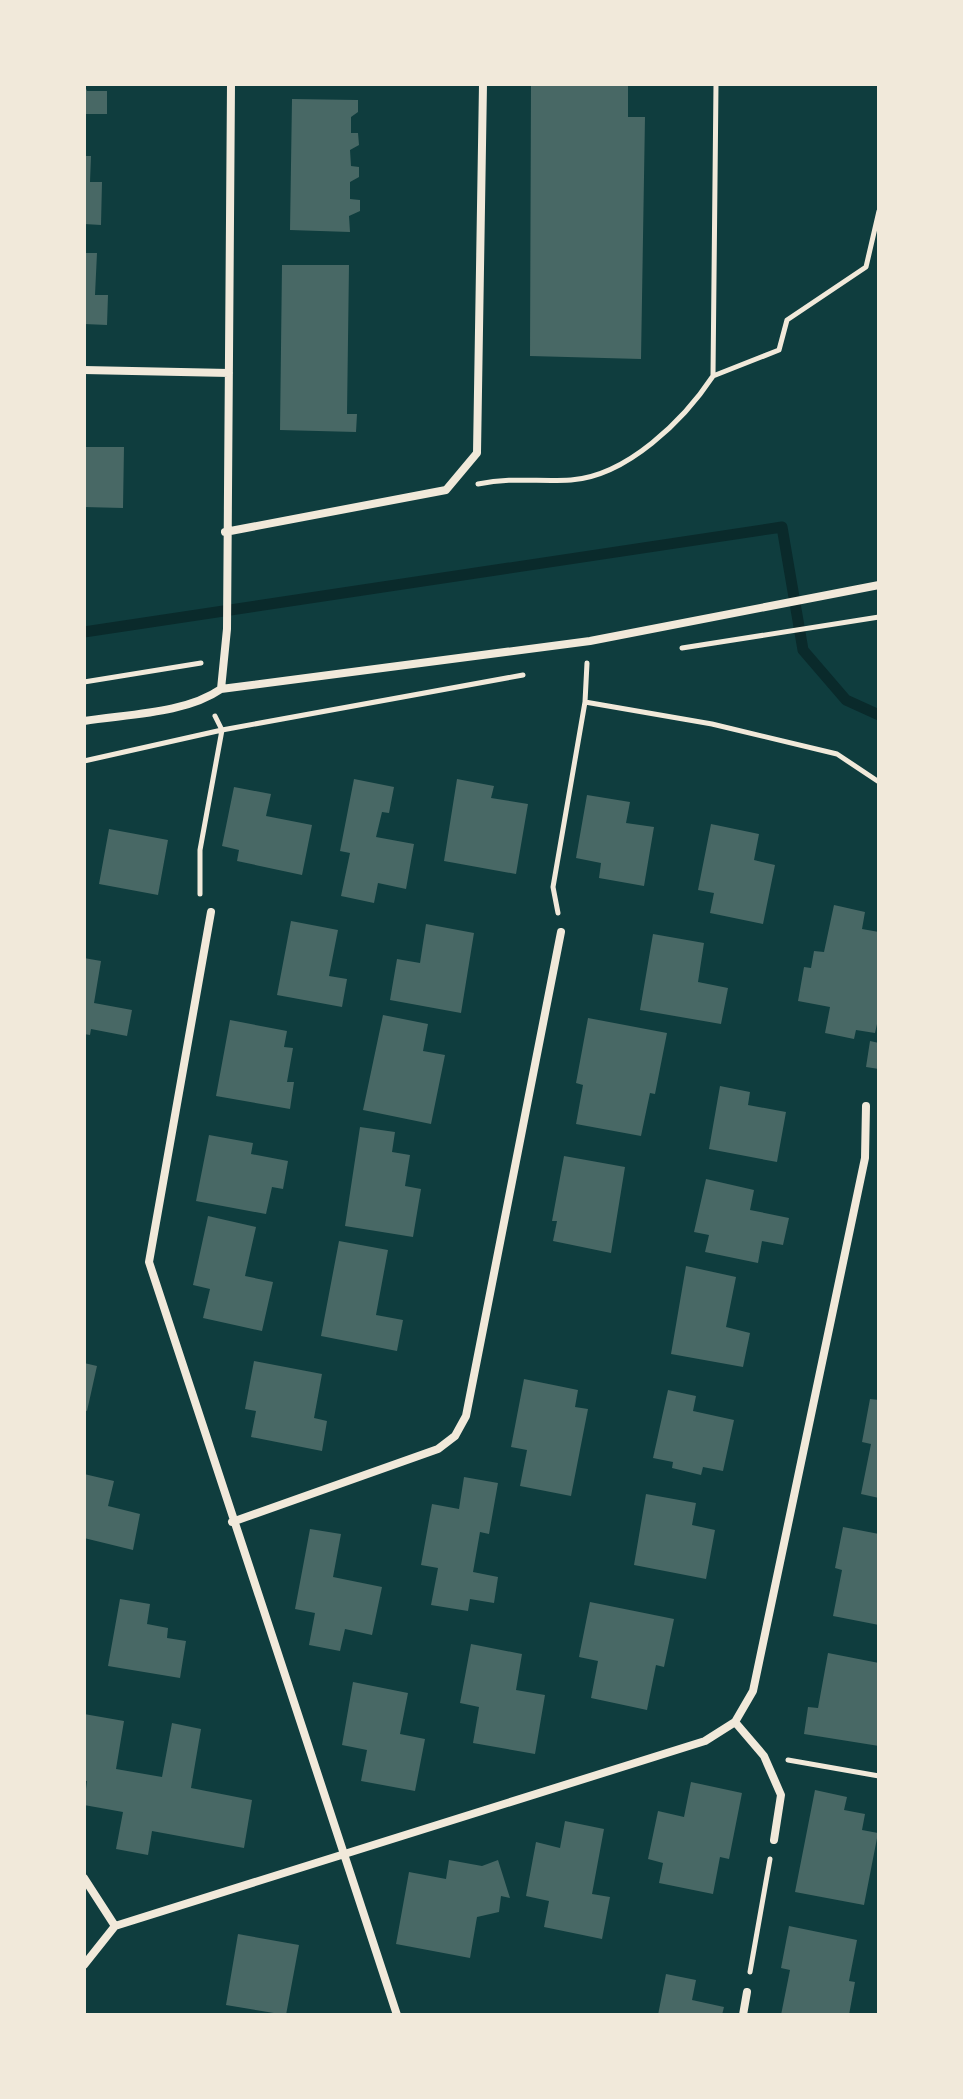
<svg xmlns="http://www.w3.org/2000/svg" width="963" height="2099" font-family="'Space Grotesk',sans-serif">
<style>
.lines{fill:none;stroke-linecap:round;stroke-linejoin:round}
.stream{stroke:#0a2a2b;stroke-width:11}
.building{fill:#486865}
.path{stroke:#f1e9da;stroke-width:5}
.minor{stroke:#f1e9da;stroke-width:8}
</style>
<rect width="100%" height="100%" fill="#0f3d3e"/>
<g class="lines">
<!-- stream -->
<path class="stream" d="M 84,632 L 782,527 L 803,650 L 846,700 L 879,715"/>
</g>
<!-- building -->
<path class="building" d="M 84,84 L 87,91 L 107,91 L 107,114 L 84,114 Z
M 531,84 L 628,84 L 628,117 L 645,117 L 641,359 L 530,356 Z
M 292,99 L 358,100 L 358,112 L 351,117 L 351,133 L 358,133 L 359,145 L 350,150 L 351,166 L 359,167 L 359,177 L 350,182 L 350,199 L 360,200 L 360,211 L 349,216 L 350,232 L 290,230 Z
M 84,156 L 91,156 L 90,182 L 102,182 L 101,225 L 84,224 Z
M 84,253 L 97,253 L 95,295 L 108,295 L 107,325 L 84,324 Z
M 282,265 L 349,265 L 347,414 L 357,414 L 356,432 L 280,430 Z
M 84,447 L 124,447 L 123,508 L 84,507 Z
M 354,779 L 394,787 L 389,813 L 382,812 L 376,837 L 414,844 L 406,889 L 378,883 L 374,903 L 341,896 L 350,853 L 340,851 Z
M 457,779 L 494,786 L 491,798 L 528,804 L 516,874 L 444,861 Z
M 234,787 L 271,794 L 266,816 L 312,825 L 302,875 L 237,861 L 239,850 L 222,846 Z
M 587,795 L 630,802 L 626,823 L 654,827 L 644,886 L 599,878 L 601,863 L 576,858 Z
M 711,824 L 759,834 L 754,860 L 775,865 L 763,924 L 710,913 L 714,893 L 698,890 Z
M 109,829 L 168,840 L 158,895 L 99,884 Z
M 834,905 L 865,912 L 862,929 L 879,932 L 879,1015 L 875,1033 L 856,1030 L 854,1039 L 825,1033 L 830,1007 L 798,1001 L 804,967 L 811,968 L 814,951 L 824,952 Z
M 291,921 L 338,930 L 329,976 L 347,979 L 342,1007 L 277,995 Z
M 426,924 L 474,933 L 461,1013 L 390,1000 L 397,959 L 420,963 Z
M 653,934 L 704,943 L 698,982 L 728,988 L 721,1024 L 640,1010 Z
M 84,958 L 101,961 L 94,1003 L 132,1010 L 127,1036 L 91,1029 L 90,1035 L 84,1034 Z
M 383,1015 L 428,1024 L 423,1051 L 445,1055 L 431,1124 L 363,1110 Z
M 588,1018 L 667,1033 L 655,1094 L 650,1093 L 641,1136 L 576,1124 L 583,1085 L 576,1083 Z
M 230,1020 L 287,1031 L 284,1047 L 293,1048 L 287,1082 L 294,1082 L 290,1109 L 216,1096 Z
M 870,1041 L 879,1043 L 879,1069 L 866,1067 Z
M 720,1086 L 750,1092 L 748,1105 L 786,1112 L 777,1162 L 709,1149 Z
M 360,1127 L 395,1132 L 392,1152 L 410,1155 L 405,1186 L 421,1189 L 413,1237 L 345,1226 Z
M 209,1135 L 253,1143 L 251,1154 L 288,1161 L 283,1189 L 272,1187 L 266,1214 L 196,1201 Z
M 564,1156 L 625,1167 L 611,1253 L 553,1241 L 557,1221 L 552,1221 Z
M 706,1179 L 754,1190 L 750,1210 L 789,1218 L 783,1245 L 762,1241 L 758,1263 L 705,1252 L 709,1235 L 694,1232 Z
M 208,1216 L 256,1227 L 245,1276 L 273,1282 L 262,1331 L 203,1318 L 210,1289 L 193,1285 Z
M 339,1241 L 388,1250 L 376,1315 L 403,1320 L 397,1351 L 321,1336 Z
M 686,1266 L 736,1277 L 726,1327 L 750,1333 L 743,1367 L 671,1354 Z
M 254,1361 L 322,1374 L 314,1418 L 327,1421 L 322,1451 L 251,1437 L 256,1411 L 245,1409 Z
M 84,1363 L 97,1366 L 87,1411 L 84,1410 Z
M 524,1379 L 578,1390 L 575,1407 L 588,1409 L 571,1496 L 520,1486 L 527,1450 L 511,1447 Z
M 668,1390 L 696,1396 L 693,1411 L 734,1420 L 723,1471 L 703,1467 L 701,1475 L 672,1468 L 673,1462 L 653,1458 Z
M 870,1399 L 879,1400 L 879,1498 L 861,1494 L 871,1444 L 862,1442 Z
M 84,1474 L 114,1481 L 108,1506 L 140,1514 L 133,1550 L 84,1538 Z
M 464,1477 L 498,1483 L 489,1534 L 480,1532 L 473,1572 L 498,1577 L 494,1603 L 470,1599 L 468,1611 L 431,1605 L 438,1568 L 421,1565 L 432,1504 L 459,1509 Z
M 646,1494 L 696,1503 L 692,1525 L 715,1530 L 706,1579 L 634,1565 Z
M 843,1527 L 879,1534 L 879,1625 L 833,1616 L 842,1570 L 835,1568 Z
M 310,1529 L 341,1534 L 333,1577 L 382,1587 L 372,1635 L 345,1629 L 340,1651 L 309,1645 L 315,1613 L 295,1609 Z
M 120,1599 L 150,1604 L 147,1624 L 168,1628 L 167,1638 L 186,1641 L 180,1678 L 108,1666 Z
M 590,1602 L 674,1619 L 664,1667 L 656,1665 L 647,1710 L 591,1698 L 598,1661 L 579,1657 Z
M 471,1644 L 522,1654 L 516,1690 L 545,1695 L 535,1754 L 473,1743 L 479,1707 L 460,1703 Z
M 828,1653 L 879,1663 L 879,1746 L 804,1734 L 808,1707 L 818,1708 Z
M 353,1682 L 408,1693 L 400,1734 L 425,1739 L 415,1791 L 361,1781 L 367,1750 L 342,1745 Z
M 84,1714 L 124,1721 L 116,1769 L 162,1777 L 172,1723 L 201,1729 L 191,1788 L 252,1800 L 244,1848 L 152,1831 L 148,1855 L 116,1849 L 123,1812 L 84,1805 L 87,1781 L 84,1781 Z
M 691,1782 L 742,1793 L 729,1859 L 720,1857 L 713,1894 L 659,1883 L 663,1863 L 648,1859 L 658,1811 L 684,1817 Z
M 815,1790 L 847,1797 L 844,1810 L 865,1814 L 862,1830 L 878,1833 L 864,1905 L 795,1892 Z
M 565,1821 L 604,1829 L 592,1894 L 610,1897 L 602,1939 L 544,1927 L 549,1901 L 526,1896 L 536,1842 L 560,1848 Z
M 449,1860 L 482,1866 L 498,1860 L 510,1898 L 501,1896 L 499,1912 L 477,1917 L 470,1958 L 396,1944 L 409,1872 L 446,1879 Z
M 789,1926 L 857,1940 L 849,1981 L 855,1982 L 849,2015 L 781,2015 L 790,1970 L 781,1968 Z
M 238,1934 L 299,1945 L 286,2015 L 226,2005 Z
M 666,1974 L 696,1980 L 692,2000 L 724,2007 L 722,2015 L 658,2015 Z"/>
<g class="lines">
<!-- path -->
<path class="path" d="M 713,376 L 779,350 L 787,320 L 866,267 L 879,211
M 478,484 C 514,477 537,482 571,480 C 627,476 684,420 713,376 L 716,84
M 682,648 L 879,617
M 587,663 L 585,702 L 712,724 L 837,754 L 879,782
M 84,682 L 201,663
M 84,761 L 222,730 L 523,675
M 200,894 L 200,850 L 222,730 L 215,716
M 558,913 L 553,887 L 585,702
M 788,1760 L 879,1776
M 750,1972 L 770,1859"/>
<!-- minor -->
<path class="minor" d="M 84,370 L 229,373
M 225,532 L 446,490 L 477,453 L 483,84
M 221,689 L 227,629 L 231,84
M 84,721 C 127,714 185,714 221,689 L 590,641 L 879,585
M 211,912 L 149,1262 L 397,2015
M 232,1522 L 438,1449 L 455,1436 L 466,1416 L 561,932
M 735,1722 L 764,1756 L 781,1795 L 774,1840
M 84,1878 L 115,1926
M 84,1965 L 115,1926 L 705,1741 L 735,1722 L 753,1691 L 865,1158 L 866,1106
M 743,2015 L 747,1992"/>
</g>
<!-- border -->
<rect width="963" height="2099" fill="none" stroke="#f1e9da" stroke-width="172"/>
</svg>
